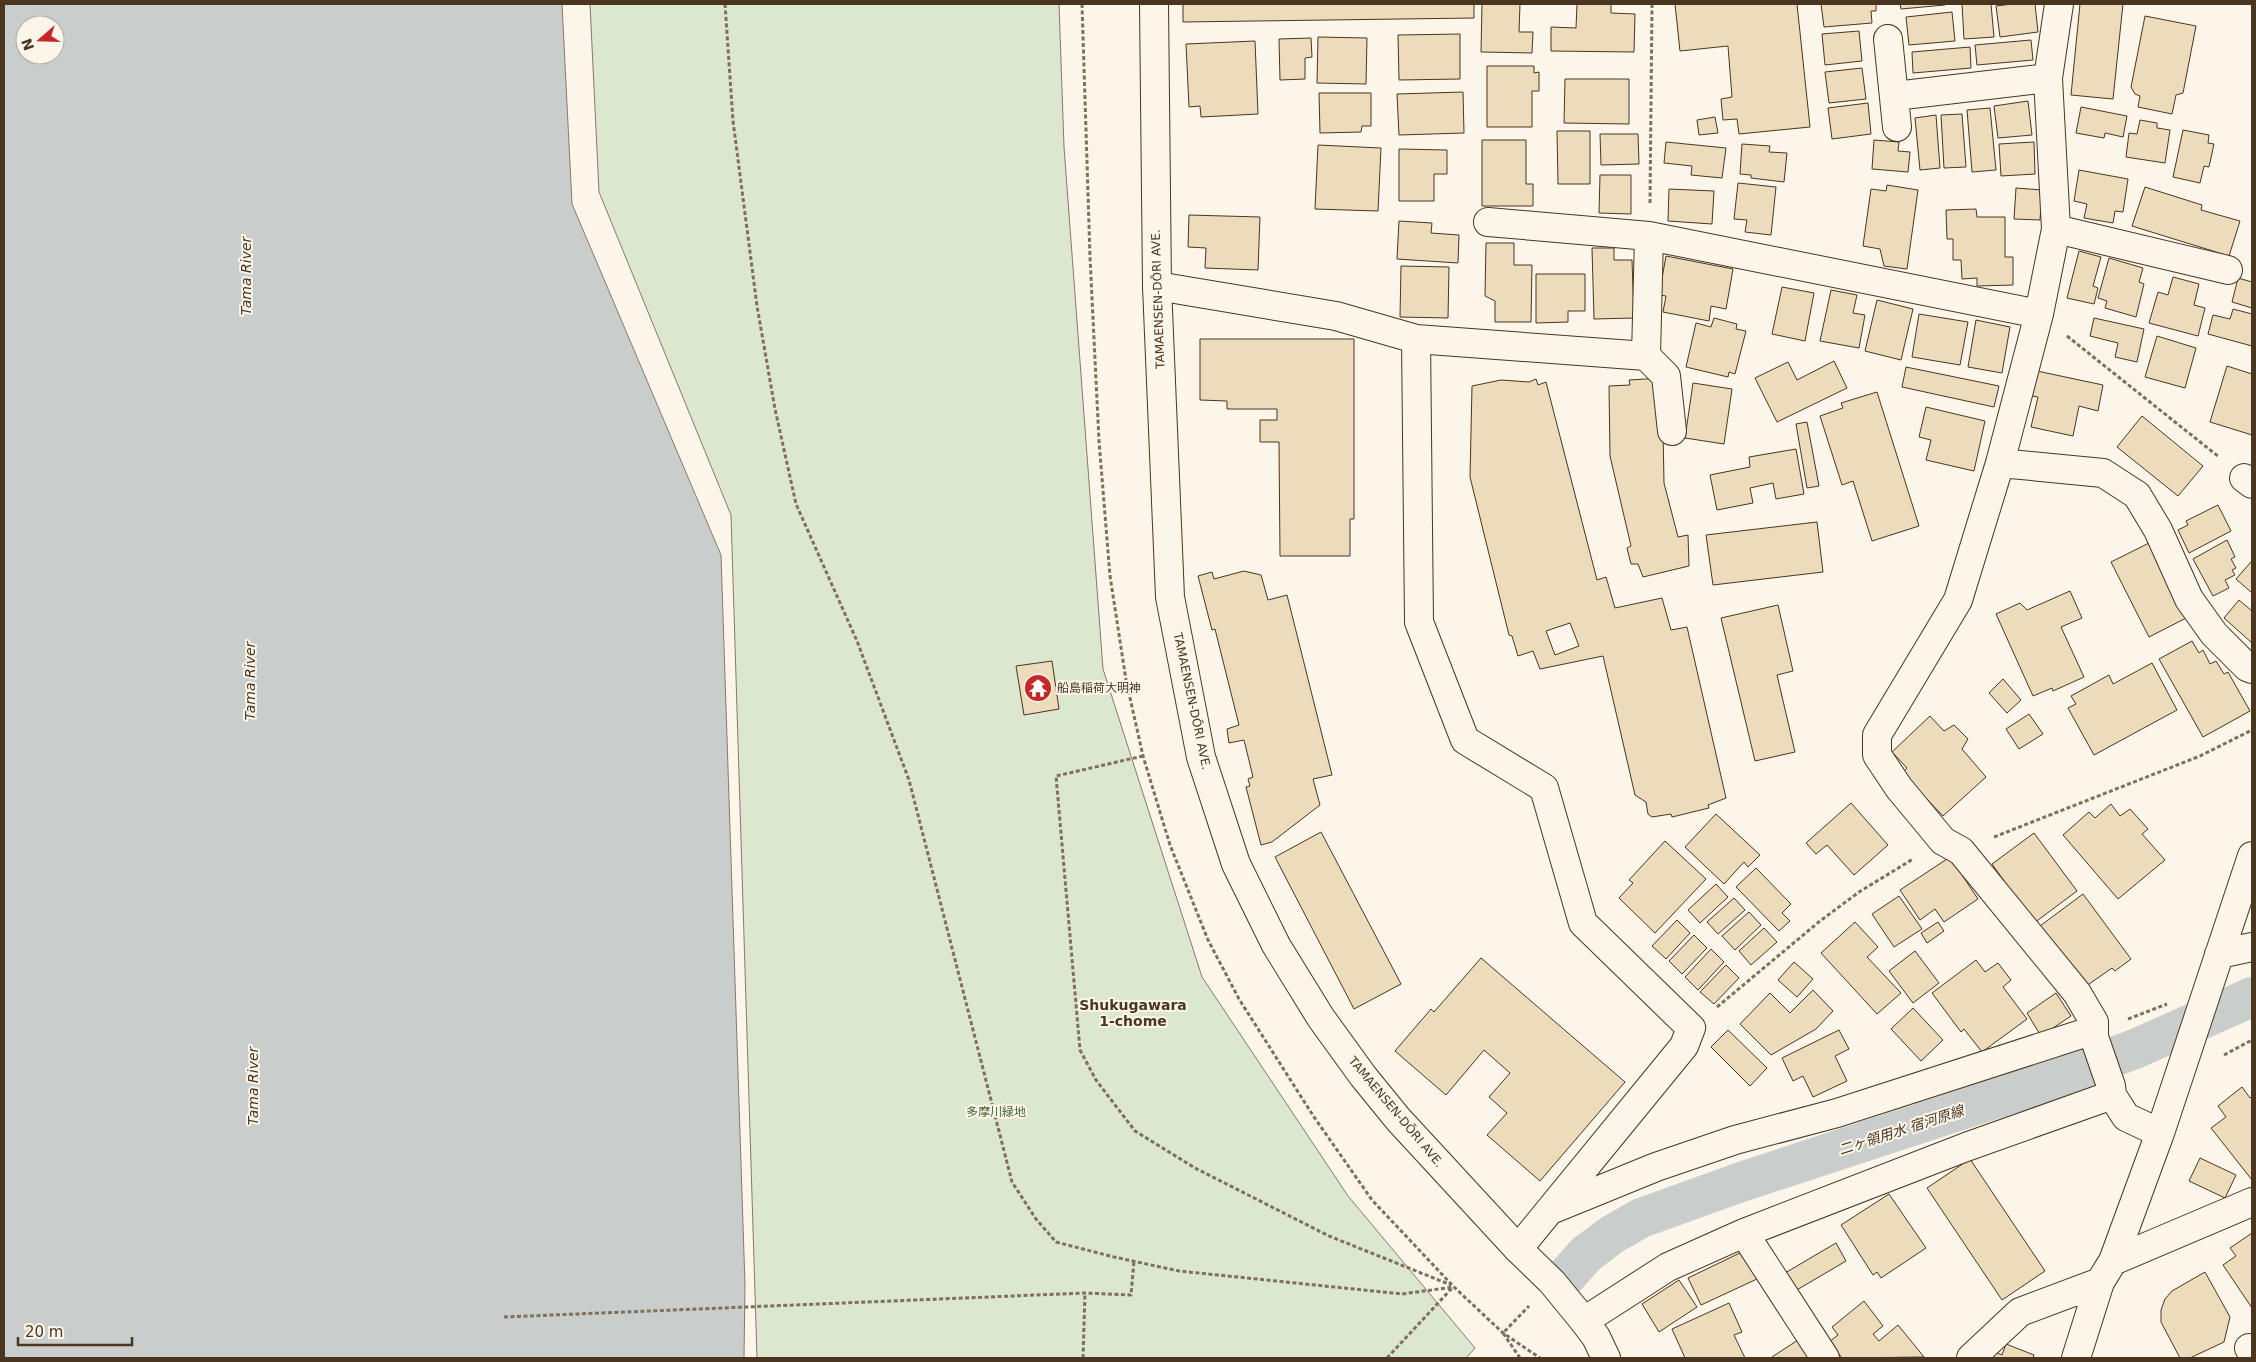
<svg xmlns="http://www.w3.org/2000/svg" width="2256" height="1362" font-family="'DejaVu Sans','Noto Sans JP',sans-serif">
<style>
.green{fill:#dce7d0;stroke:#887966}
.water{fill:#c9cecd;stroke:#887966;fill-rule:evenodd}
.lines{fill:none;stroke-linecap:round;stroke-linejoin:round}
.canal{stroke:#c9cecd;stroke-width:40}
.building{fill:#ecdcbc;stroke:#4a3520;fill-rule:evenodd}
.minor-casing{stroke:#4a3520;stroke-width:30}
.major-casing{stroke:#4a3520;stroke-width:30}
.path{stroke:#7f6f5c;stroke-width:3;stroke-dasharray:4 2.5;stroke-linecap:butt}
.minor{stroke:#fbf6e9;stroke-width:28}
.major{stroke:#fbf6e9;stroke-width:28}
.labels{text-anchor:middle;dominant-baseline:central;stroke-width:4;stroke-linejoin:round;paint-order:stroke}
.street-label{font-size:12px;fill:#4a3520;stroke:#fbf6e9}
.poi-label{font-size:12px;fill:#4a3520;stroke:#fbf6e9;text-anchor:start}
.park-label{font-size:12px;fill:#436837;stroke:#fbf6e9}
.water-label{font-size:14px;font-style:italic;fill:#4a3520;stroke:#fbf6e9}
.neighbourhood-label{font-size:14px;font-weight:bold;fill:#4a3520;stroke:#fbf6e9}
</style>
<rect width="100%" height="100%" fill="#fbf6e9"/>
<!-- green -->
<path class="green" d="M 590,4 L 1059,4 L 1064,147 L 1103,669 L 1202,977 L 1348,1196 L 1475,1348 L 1466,1358 L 757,1358 L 731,515 L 599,192 Z"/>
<!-- water -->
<path class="water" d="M 4,4 L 562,4 L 572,204 L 721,555 L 745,1285 L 744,1358 L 4,1358 ZM 25,25 L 55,25 L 55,55 L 25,55 Z"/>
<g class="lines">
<!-- canal -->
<path class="canal" d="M 1563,1280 L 1586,1254 L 1613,1234 L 1641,1218 L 1744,1181 L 2043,1083 L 2135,1049 L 2252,997"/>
</g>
<!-- building -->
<path class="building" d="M 1183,4 L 1474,4 L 1474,18 L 1183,22 Z
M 1482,4 L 1520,4 L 1519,32 L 1533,32 L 1532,53 L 1481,52 Z
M 1577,4 L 1611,4 L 1611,13 L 1635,14 L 1634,52 L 1551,51 L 1551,27 L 1576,28 Z
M 1675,4 L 1797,4 L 1810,127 L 1739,134 L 1737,119 L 1723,120 L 1721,99 L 1732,97 L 1728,46 L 1680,51 Z
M 1821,4 L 1876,4 L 1876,11 L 1871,11 L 1872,23 L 1824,27 Z
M 1900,4 L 1945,4 L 1945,5 L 1901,9 Z
M 1962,4 L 1991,4 L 1994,37 L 1964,39 Z
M 2012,4 L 2035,4 L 2038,32 L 2000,37 L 1996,6 Z
M 2080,4 L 2123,4 L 2113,99 L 2071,95 Z
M 1952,12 L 1955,41 L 1909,45 L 1906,17 Z
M 2145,16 L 2196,26 L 2183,93 L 2176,95 L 2172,114 L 2138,107 L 2140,96 L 2135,94 L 2131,87 Z
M 1859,31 L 1862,61 L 1825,65 L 1822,34 Z
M 1460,34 L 1460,79 L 1399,80 L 1398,35 Z
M 1318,37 L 1367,38 L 1366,84 L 1317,83 Z
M 1311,38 L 1312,57 L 1305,58 L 1305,79 L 1280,80 L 1279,39 Z
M 2031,40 L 2033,60 L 1977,65 L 1975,45 Z
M 1255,41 L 1258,114 L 1201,117 L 1200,106 L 1189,107 L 1186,44 Z
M 1970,47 L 1971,68 L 1913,73 L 1912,52 Z
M 1487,66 L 1534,66 L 1534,73 L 1539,72 L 1539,91 L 1532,91 L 1532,127 L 1487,127 Z
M 1862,68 L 1866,99 L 1829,103 L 1825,72 Z
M 1565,79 L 1629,79 L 1629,124 L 1564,123 Z
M 1463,92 L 1464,133 L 1399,135 L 1397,94 Z
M 1319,93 L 1371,93 L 1371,126 L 1362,126 L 1361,132 L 1320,133 Z
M 2028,101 L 2032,135 L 1998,138 L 1994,106 Z
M 1868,103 L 1871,134 L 1832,139 L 1828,108 Z
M 2081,107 L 2127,116 L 2123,137 L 2105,133 L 2104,138 L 2076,133 Z
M 1990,108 L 1996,170 L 1972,172 L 1967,110 Z
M 1962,114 L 1966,167 L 1944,168 L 1941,115 Z
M 1936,115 L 1940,168 L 1920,170 L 1915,118 Z
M 1715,117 L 1718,133 L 1699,135 L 1697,120 Z
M 2140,120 L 2157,123 L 2157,128 L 2170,130 L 2165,163 L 2126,157 L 2129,133 L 2137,134 Z
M 2183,130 L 2209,135 L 2208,143 L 2214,144 L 2209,167 L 2204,166 L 2200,183 L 2173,177 Z
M 1557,131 L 1590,131 L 1590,184 L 1558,184 Z
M 1600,134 L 1638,134 L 1639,164 L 1601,165 Z
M 1482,140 L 1526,140 L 1526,184 L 1533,184 L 1533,206 L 1482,206 Z
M 1874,140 L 1899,142 L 1898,151 L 1910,152 L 1908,172 L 1872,169 Z
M 1666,142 L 1726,148 L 1722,178 L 1691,175 L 1692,166 L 1664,163 Z
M 2034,142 L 2035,174 L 2001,176 L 1999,144 Z
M 1742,144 L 1770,146 L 1769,152 L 1787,153 L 1784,182 L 1751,178 L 1751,175 L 1740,174 Z
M 1318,145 L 1381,148 L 1378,211 L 1315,209 Z
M 1399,149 L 1447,150 L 1447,174 L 1434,174 L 1434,201 L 1399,201 Z
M 2079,170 L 2128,179 L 2123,212 L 2115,211 L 2113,223 L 2084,218 L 2087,204 L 2074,201 Z
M 1600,175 L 1631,175 L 1631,214 L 1599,213 Z
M 1738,183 L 1776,187 L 1771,235 L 1745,232 L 1747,220 L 1734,219 Z
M 1887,185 L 1918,190 L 1907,269 L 1884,266 L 1880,249 L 1863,246 L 1871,189 L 1886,191 Z
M 2145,187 L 2202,205 L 2201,210 L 2240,221 L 2229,256 L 2132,226 Z
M 2016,188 L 2042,190 L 2040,220 L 2014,219 Z
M 1669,189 L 1714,191 L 1712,224 L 1668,221 Z
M 1976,209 L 1977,217 L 2005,217 L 2005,257 L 2013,257 L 2013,285 L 1977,286 L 1977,278 L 1962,279 L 1961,260 L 1953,260 L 1953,239 L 1947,239 L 1946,210 Z
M 1189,215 L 1260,217 L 1258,270 L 1205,268 L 1206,248 L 1188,247 Z
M 1399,221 L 1432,223 L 1431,233 L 1459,235 L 1458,263 L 1397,259 Z
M 1486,243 L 1514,243 L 1514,265 L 1532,265 L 1531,322 L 1495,322 L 1495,301 L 1485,296 Z
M 1592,248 L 1614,248 L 1614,260 L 1632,260 L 1634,318 L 1594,319 Z
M 2079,251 L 2101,257 L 2093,286 L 2098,288 L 2094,304 L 2067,298 Z
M 1666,256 L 1733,269 L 1726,309 L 1711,306 L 1709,321 L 1663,312 L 1666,296 L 1659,295 Z
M 2109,258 L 2143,268 L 2139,282 L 2144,284 L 2136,317 L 2105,308 L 2107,301 L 2098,298 Z
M 1401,266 L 1449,267 L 1448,318 L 1400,317 Z
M 1536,274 L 1585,274 L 1585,311 L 1568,311 L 1568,322 L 1536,323 Z
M 2173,277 L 2199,284 L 2194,305 L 2205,308 L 2198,336 L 2149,323 L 2158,292 L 2168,295 Z
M 2238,278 L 2252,282 L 2252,308 L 2232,302 Z
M 1782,287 L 1814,293 L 1805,341 L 1772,334 Z
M 1831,290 L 1857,295 L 1853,313 L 1865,315 L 1859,348 L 1820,341 Z
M 1877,300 L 1913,309 L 1901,360 L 1865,351 Z
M 2233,309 L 2252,314 L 2252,346 L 2208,334 L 2213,315 L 2230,319 Z
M 1919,314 L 1968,322 L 1960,365 L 1912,357 Z
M 1714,318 L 1737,324 L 1736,329 L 1746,331 L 1735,374 L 1729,372 L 1728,377 L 1686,367 L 1696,323 L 1711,327 Z
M 2094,318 L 2144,329 L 2137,362 L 2115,357 L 2118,343 L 2090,336 Z
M 1976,320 L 2010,327 L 2002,373 L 1968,367 Z
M 2157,336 L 2196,348 L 2185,388 L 2145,377 Z
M 1200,339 L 1354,339 L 1354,519 L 1350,519 L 1350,556 L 1280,556 L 1279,442 L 1260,442 L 1260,420 L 1277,420 L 1277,409 L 1227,409 L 1227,401 L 1200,400 Z
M 1834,361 L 1847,388 L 1777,422 L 1755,378 L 1788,362 L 1797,380 Z
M 2227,366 L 2252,374 L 2252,435 L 2210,422 Z
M 1906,367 L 1999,386 L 1994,407 L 1902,387 Z
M 2037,371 L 2103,385 L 2098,411 L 2079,406 L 2073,436 L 2031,427 L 2038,397 L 2032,396 Z
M 1662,378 L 1664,483 L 1678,537 L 1688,535 L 1689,566 L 1643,577 L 1638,564 L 1631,564 L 1627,548 L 1631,546 L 1610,456 L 1609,386 L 1630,385 L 1629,380 Z
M 1536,379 L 1538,385 L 1546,382 L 1597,580 L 1606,577 L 1615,608 L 1662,598 L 1671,630 L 1687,627 L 1726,798 L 1708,805 L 1709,808 L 1672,817 L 1671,814 L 1652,817 L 1648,814 L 1646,802 L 1635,795 L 1603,656 L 1540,669 L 1533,651 L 1518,656 L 1512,636 L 1509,635 L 1470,477 L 1472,386 L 1501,380 L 1529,382 ZM 1570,623 L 1579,646 L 1555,655 L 1546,631 Z
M 1693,383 L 1732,389 L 1724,444 L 1685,438 Z
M 1877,392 L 1919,526 L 1872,541 L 1853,481 L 1842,485 L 1820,416 L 1843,408 L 1841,403 Z
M 1926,407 L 1985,421 L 1974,471 L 1926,460 L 1931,440 L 1919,437 Z
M 2142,416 L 2203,466 L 2178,496 L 2117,447 Z
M 1807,422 L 1819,486 L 1807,488 L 1796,424 Z
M 1796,449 L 1804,494 L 1776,499 L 1773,483 L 1750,488 L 1753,503 L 1717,510 L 1710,475 L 1750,467 L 1749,457 Z
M 2218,505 L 2231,531 L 2189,553 L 2178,530 L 2188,525 L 2186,521 Z
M 1817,522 L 1823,572 L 1713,585 L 1706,535 Z
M 2155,540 L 2192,615 L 2149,637 L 2111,562 Z
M 2227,540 L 2235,557 L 2231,559 L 2236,568 L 2232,570 L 2235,575 L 2225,580 L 2229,588 L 2213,596 L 2193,559 Z
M 2251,562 L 2252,563 L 2252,593 L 2236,579 Z
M 1244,571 L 1261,575 L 1268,600 L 1287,595 L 1332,775 L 1313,779 L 1320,805 L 1272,842 L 1261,845 L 1246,787 L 1250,786 L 1248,779 L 1253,777 L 1244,740 L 1229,743 L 1227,729 L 1239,725 L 1215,629 L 1212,630 L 1198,576 L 1212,572 L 1214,579 Z
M 2070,591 L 2082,618 L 2061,627 L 2084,677 L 2053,691 L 2052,688 L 2033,696 L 1996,614 L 2020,603 L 2027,610 Z
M 2239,600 L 2252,611 L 2252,643 L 2224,618 Z
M 1778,605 L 1793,671 L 1777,675 L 1795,752 L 1755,761 L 1721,618 Z
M 2192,641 L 2199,653 L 2203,650 L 2210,664 L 2216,661 L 2224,674 L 2228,672 L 2250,711 L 2203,737 L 2159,659 Z
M 1052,661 L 1059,709 L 1024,715 L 1016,666 Z
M 2152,663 L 2177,710 L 2094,755 L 2068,708 L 2076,704 L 2071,696 L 2109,675 L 2113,684 Z
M 2003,679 L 2021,700 L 2007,713 L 1989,693 Z
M 2029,714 L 2043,734 L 2019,749 L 2006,729 Z
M 1930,716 L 1944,731 L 1954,725 L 1968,739 L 1962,749 L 1986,777 L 1943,816 L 1902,773 L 1907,768 L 1892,752 Z
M 1851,803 L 1888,845 L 1854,875 L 1827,845 L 1816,854 L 1806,843 Z
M 2111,804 L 2120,816 L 2130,809 L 2148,829 L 2142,834 L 2165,860 L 2118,899 L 2063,835 L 2089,812 L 2095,818 Z
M 1716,814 L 1760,855 L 1748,867 L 1744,862 L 1724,884 L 1685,847 Z
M 1321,832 L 1401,984 L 1354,1009 L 1275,857 Z
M 2034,833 L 2077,891 L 2034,923 L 1992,864 Z
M 1665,841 L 1706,879 L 1655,933 L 1619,898 L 1633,883 L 1629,880 Z
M 1950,857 L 1978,899 L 1944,922 L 1935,909 L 1920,920 L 1900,890 Z
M 1756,868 L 1791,904 L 1782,913 L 1790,921 L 1779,931 L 1736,887 Z
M 1716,884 L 1728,897 L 1700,923 L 1688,910 Z
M 2083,894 L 2131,959 L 2115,971 L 2112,968 L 2085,987 L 2040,926 Z
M 1899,896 L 1922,929 L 1894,947 L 1872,914 Z
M 1734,898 L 1745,910 L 1718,934 L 1707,922 Z
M 1749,912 L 1761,925 L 1735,950 L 1722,936 Z
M 1677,920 L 1690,933 L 1666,959 L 1652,946 Z
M 1855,922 L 1878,947 L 1867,957 L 1901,993 L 1877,1014 L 1821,953 Z
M 1938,922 L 1944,931 L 1927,943 L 1921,933 Z
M 1764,928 L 1777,942 L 1751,965 L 1739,951 Z
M 1694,935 L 1707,948 L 1682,974 L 1669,961 Z
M 1711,949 L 1724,962 L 1698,990 L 1685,977 Z
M 1915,951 L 1939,983 L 1913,1003 L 1889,971 Z
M 1481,958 L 1625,1082 L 1540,1181 L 1487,1135 L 1507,1113 L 1489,1097 L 1510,1073 L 1484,1050 L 1446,1095 L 1395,1051 L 1431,1009 L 1434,1012 Z
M 1976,960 L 1985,972 L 1998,963 L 2011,980 L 2003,987 L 2027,1019 L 1982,1052 L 1964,1029 L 1961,1032 L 1932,993 Z
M 1794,962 L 1813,979 L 1797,997 L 1778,980 Z
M 1726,965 L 1739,978 L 1714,1004 L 1700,992 Z
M 1813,990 L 1833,1011 L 1816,1029 L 1771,1055 L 1740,1024 L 1770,993 L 1790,1013 Z
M 2056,993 L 2071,1016 L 2041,1036 L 2027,1013 Z
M 1913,1008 L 1943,1040 L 1921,1061 L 1891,1029 Z
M 1728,1030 L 1767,1068 L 1750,1086 L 1711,1047 Z
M 1839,1030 L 1849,1049 L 1835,1056 L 1847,1081 L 1813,1097 L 1803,1076 L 1793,1081 L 1782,1058 Z
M 2242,1087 L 2250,1098 L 2252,1096 L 2252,1180 L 2211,1128 L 2226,1117 L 2218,1106 Z
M 2200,1158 L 2236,1175 L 2225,1198 L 2189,1181 Z
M 1970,1159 L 2045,1271 L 2002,1300 L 1927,1188 Z
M 1889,1194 L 1926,1248 L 1881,1278 L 1877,1272 L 1873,1275 L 1841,1225 Z
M 2252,1233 L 2252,1308 L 2223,1265 L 2236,1256 L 2230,1248 Z
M 1836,1243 L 1846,1261 L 1795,1291 L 1785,1273 Z
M 1744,1251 L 1757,1279 L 1701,1305 L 1688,1278 Z
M 2205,1272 L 2230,1317 L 2224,1342 L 2190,1358 L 2180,1358 L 2161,1322 L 2161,1310 L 2165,1299 L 2172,1291 Z
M 1679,1280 L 1697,1307 L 1659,1332 L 1642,1304 Z
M 1864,1301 L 1883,1326 L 1873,1334 L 1879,1341 L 1898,1325 L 1924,1357 L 1842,1358 L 1829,1342 L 1838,1335 L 1832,1327 Z
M 1729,1303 L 1742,1332 L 1734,1335 L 1745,1358 L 1685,1358 L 1672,1329 Z
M 1798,1340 L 1809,1358 L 1773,1358 L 1772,1357 Z
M 2006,1344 L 2034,1355 L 2033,1358 L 1993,1358 L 1995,1352 L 2002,1355 Z"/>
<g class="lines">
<defs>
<path id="minor" d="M 2059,4 L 2048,78 L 2056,229 L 2039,314 L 2000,463 L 1958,600 L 1877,735 L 1877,755 L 1899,788 L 1943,841 L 1961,851 L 2077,993 L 2094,1022 L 2094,1037 L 2111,1086 L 2112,1095 L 2126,1117 L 2160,1133
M 1888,39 L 1897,127
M 1895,96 L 2048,78
M 1488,222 L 1649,236 L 2039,314
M 2056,229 L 2228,270
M 1157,286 L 1336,316 L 1416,339 L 1646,356 L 1666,376 L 1672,431
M 1416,339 L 1419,622 L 1465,740 L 1544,788 L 1583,923 L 1691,1028 L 1684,1046 L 1518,1249
M 1646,356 L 1649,236
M 2000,463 L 2103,473 L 2137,495 L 2158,530 L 2189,599 L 2214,634 L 2247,667 L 2252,669
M 2244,478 L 2252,484
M 2219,954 L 2252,947
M 1553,1209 L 1656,1167 L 1735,1140 L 1837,1113 L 2094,1030
M 1744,1233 L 1825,1358
M 2113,1261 L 2252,1202
M 1584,1321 L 1668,1267 L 1744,1233 L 1966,1147 L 2112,1095
M 2249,1348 L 2252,1353
M 1971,1358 L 2020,1312 L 2100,1282
M 2076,1358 L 2100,1282 L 2113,1261 L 2160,1133 L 2252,856"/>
<path id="major" d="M 1154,4 L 1157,286 L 1170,597 L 1201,757 L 1236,864 L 1276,945 L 1321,1018 L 1363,1076 L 1398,1119 L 1518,1249 L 1552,1282 L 1584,1321 L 1596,1337 L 1606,1358"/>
</defs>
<!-- minor casing -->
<use href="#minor" class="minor-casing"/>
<!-- major casing -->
<use href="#major" class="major-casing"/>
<!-- path -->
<path class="path" d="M 725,4 L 733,121 L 757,306 L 775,409 L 796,504 L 857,641 L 909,780 L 1012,1182 L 1036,1219 L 1056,1242 L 1114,1257 L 1179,1271 L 1402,1294 L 1454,1287
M 1082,4 L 1090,257 L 1099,441 L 1110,576 L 1126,680 L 1143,756 L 1170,845 L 1208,940 L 1239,999 L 1314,1117 L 1372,1200 L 1454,1287 L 1503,1333 L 1540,1358
M 1650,203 L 1652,4
M 2067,336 L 2219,457
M 1143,756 L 1056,776 L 1080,1050 L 1096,1080 L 1135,1131 L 1195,1168 L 1329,1236 L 1451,1285
M 1994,837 L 2200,756 L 2252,730
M 1717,1007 L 1820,921 L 1859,892 L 1913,859
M 2128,1019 L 2167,1004
M 2224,1055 L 2252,1040
M 504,1317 L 1085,1293 L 1131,1295 L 1134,1261
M 1083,1358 L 1085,1293
M 1387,1358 L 1453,1287
M 1520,1358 L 1503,1333 L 1529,1306"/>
<!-- minor -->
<use href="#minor" class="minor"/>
<!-- major -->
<use href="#major" class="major"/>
</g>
<!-- icons -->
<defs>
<symbol id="temple-disc" viewBox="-11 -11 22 22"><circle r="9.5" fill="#c62828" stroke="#fbf6e9"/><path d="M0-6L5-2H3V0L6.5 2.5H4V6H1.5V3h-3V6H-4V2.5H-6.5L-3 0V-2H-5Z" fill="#fff"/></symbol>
</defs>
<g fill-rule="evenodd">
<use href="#temple-disc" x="1022" y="672" width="32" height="32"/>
</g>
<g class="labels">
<!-- street labels -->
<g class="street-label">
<text transform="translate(1158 299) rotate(-92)">TAMAENSEN-DŌRI AVE.</text>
<text transform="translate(1192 701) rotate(78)">TAMAENSEN-DŌRI AVE.</text>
<text transform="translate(1396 1112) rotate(50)">TAMAENSEN-DŌRI AVE.</text>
</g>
<!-- poi labels -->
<g class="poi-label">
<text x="1057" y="688">船島稲荷大明神</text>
</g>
<!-- park labels -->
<g class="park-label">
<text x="996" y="1112">多摩川緑地</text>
</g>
<!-- water labels -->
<g class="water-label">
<text transform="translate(246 276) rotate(-90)">Tama River</text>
<text transform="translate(250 681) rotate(-90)">Tama River</text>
<text transform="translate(253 1086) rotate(-90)">Tama River</text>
<text transform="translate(1901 1130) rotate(-18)">二ヶ領用水 宿河原線</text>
</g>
<!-- neighbourhood labels -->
<g class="neighbourhood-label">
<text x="1133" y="1005">Shukugawara<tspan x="1133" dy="16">1-chome</tspan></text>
</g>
</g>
<!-- border -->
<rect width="2256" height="1362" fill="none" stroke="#4a3520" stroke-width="10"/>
<!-- north arrow -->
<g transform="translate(40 40) rotate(250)"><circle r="24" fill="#fbf6e9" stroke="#b4a999"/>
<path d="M0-4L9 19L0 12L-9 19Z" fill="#c62828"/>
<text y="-8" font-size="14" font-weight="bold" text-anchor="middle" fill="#4a3520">N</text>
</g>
<!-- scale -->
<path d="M18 1337v8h114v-8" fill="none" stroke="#4a3520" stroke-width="2.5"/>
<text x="25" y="1337" font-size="15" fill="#4a3520" stroke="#fbf6e9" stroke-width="4" paint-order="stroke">20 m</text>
</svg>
